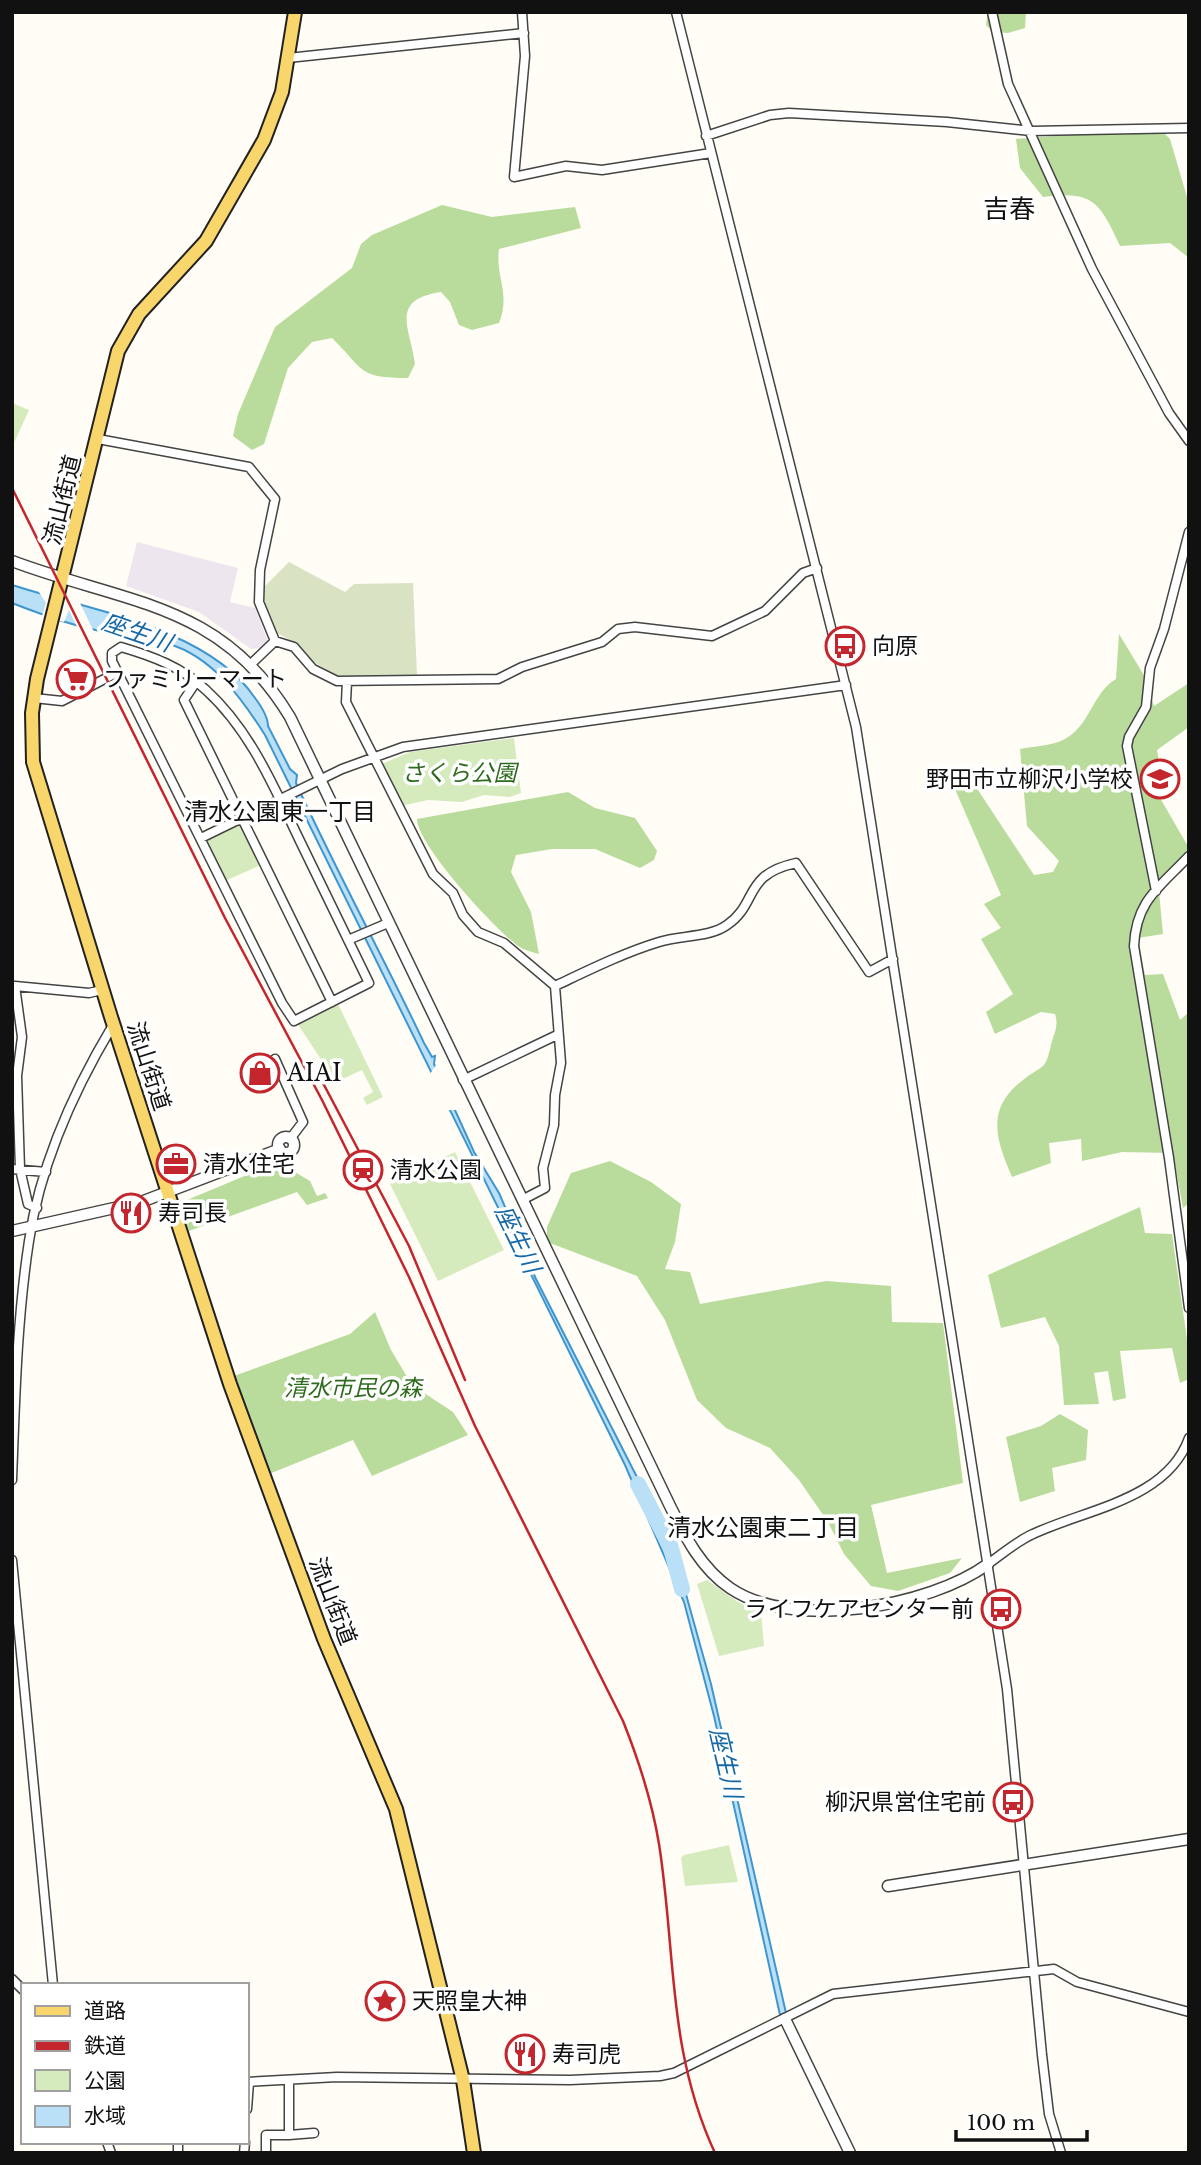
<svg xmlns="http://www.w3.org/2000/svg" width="1201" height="2165" font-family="'Libre Baskerville','Noto Sans JP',serif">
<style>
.industrial{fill:#eee6ef}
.green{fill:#d5ebbd}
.forest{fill:#b9dc9c}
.cemetery{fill:#d9e3c4}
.water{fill:#b9e0f7;stroke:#3f96cf;stroke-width:2}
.pier{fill:#fffdf5}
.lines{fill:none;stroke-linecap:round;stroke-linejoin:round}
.river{stroke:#b9e0f7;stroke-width:16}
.minor-casing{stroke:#444;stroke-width:11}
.tertiary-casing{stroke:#444;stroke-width:13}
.primary-casing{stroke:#222;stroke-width:16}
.minor{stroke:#fff;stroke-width:8}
.tertiary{stroke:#fff;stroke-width:10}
.primary{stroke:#f9d66b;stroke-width:12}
.rail{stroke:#c4262e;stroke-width:2.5}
.labels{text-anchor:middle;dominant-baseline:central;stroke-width:7;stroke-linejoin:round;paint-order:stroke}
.street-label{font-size:23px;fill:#111;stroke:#fff}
.poi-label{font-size:23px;fill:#111;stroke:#fff;text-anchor:start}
.park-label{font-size:23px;font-style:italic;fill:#2f6b1f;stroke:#fff}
.water-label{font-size:24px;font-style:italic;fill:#1768a6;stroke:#fff}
.neighbourhood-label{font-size:24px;fill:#111;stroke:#fff}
.quarter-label{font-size:26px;fill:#111;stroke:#fff}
</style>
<rect width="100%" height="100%" fill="#fffdf5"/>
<!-- industrial -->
<path class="industrial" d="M 137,542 L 238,568 L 230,602 L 255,608 L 268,641 L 261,648 L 251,649 L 199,612 L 126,586 Z"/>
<!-- green -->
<path class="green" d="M 12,403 L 29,410 L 12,447 Z
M 514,738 L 521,793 L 510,797 L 484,795 L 462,802 L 428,800 L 401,806 L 382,764 L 410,752 Z
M 238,824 L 242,825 L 261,865 L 225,881 L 207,844 L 210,837 Z
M 338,1004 L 383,1097 L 367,1105 L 363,1098 L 373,1092 L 362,1070 L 336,1082 L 297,1023 Z
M 455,1152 L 504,1250 L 438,1281 L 390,1184 Z
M 707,1580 L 738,1602 L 761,1612 L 764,1646 L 719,1656 L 697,1584 Z
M 729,1845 L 738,1882 L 685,1886 L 681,1858 L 684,1855 Z"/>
<!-- forest -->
<path class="forest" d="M 988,12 L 1026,12 L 1025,28 L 1008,33 L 993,32 L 986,25 Z
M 1108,132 L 1163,132 L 1170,139 L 1189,204 L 1189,258 L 1170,243 L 1120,246 C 1100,203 1094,190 1043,197 L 1020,168 L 1016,139 Z
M 442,205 L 492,217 L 575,207 L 581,228 L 499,249 C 495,277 511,293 499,323 L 472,330 L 459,325 L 450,302 L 441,292 C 389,300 410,327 415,364 L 408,378 C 357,378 365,370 332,338 L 312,342 L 288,368 L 264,444 L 252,450 L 233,436 L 238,414 L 275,327 L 352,268 L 361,244 L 372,235 Z
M 1119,634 L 1145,677 L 1154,706 L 1189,683 L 1189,727 L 1157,750 L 1161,772 L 1160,798 L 1189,848 L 1158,881 L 1163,934 L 1138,938 L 1145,975 L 1163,974 L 1180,1020 L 1189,1012 L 1189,1203 L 1183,1208 L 1173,1153 L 1122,1152 L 1082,1161 L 1081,1139 L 1049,1143 L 1051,1163 L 1012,1177 C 996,1139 985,1109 1023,1080 C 1043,1064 1045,1072 1051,1045 C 1054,1032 1059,1027 1055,1014 L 1041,1012 L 995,1034 L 986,1012 L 1013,994 L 981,939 L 1001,928 L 984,904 L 1001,895 L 948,773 L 972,781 L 1034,875 L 1053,872 L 1059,861 L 1027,826 L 1020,749 C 1033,746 1051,746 1063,740 C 1090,727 1092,693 1116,679 Z
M 568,792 L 595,808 L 635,818 L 657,851 L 654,860 L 640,868 L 595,849 L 552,849 L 516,855 L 511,872 L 531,912 L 539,954 C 532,952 524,950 518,946 C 495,929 417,845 417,819 Z
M 610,1161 L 651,1182 L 681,1204 L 675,1242 L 665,1269 L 690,1272 L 700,1304 L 826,1281 L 891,1286 L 892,1322 L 943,1323 L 963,1483 L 871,1505 L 887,1573 L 962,1558 L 950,1573 L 898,1591 L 871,1586 L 844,1554 L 828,1522 L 799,1480 L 770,1448 L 726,1428 L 697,1400 L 665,1320 L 637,1276 L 547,1242 L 547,1227 L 571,1173 Z
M 278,1162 L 310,1181 L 317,1196 L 325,1193 L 328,1198 L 307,1205 L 297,1192 L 189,1231 L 181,1206 L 187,1200 Z
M 1140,1207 L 1145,1233 L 1172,1234 L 1188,1346 L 1189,1379 L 1180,1383 L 1172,1348 L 1120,1351 L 1126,1398 L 1113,1401 L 1108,1371 L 1094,1373 L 1099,1404 L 1064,1405 L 1059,1346 L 1045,1317 L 1001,1328 L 988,1275 Z
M 375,1312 L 391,1350 L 412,1385 L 453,1412 L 468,1435 L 372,1476 L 353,1440 L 269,1474 L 234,1376 L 350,1334 Z
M 1060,1414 L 1088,1430 L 1086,1460 L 1052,1468 L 1055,1491 L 1020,1502 L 1006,1437 L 1041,1426 Z"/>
<!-- cemetery -->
<path class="cemetery" d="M 289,562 L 345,592 L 354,584 L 413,583 L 417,675 L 340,677 L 312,661 L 296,643 L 275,632 L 264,605 L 263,588 Z"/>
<!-- water -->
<path class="water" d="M 12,585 C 89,610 208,628 255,698 C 261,706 268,716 268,726 L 290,769 L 297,775 L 296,783 C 336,871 383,956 424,1043 L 432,1057 L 435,1056 L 434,1064 L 474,1152 L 499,1193 L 536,1279 L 642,1487 L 682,1580 L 711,1684 L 786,2013 L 780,2015 L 714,1716 L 684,1602 L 625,1465 L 265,735 C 242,699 213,657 169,644 C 147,637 122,636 100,631 C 70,625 40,614 12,603 Z"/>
<!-- pier -->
<path class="pier" d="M 37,589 L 80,603 L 95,634 L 78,629 L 69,610 L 64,622 L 42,616 L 46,603 Z
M 438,1062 L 438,1063 L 461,1110 L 445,1110 L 428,1077 Z"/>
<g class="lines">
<!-- river -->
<path class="river" d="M 638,1484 L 671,1548 L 682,1589"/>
<defs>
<path id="minor" d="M 522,12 L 525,56 L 514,177 L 566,166 L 602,170 L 711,153
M 676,12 L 856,727 L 1007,1689 L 1042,2055 L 1049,2114 L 1061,2153
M 992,12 L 1008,84 L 1092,269 L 1169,413 L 1189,441
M 288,58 L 524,33
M 706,136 L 770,115 L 789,113 L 947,122 L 1031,131 L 1189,128
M 98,439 L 249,467 L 275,499 L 260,570 L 259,602 L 275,641 L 294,647 L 313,669 L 337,681 L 498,679 L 522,667 L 602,642 L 618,629 L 635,627 L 712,636 L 765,611 L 803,573 L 817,568
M 121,647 C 152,656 182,667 206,690 C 250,730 274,787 299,839 C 322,887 346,935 369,983 L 294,1021 L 282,1003 L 112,661 L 112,653 Z
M 252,663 L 275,641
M 347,681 L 346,702 L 433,874 L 453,893 L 463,915 L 478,932 L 504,943 L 555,986 L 561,1063 L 555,1095 L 554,1125 L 543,1168 L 545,1188 L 522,1200
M 196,682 L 184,700 L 332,1002
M 34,698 L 62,701 L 118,672
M 201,838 L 342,769 L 403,747 L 846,685
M 1189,856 C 1160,887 1136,900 1134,946 L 1169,1158 L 1189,1308
M 1156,891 L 1127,746 L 1129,737 L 1146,707 L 1150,668 L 1164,629 L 1189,532
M 348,940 L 388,923
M 555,986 C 589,970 623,953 659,942 C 680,935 709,938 727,925 C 759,903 742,875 796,863 L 869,972 L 893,959
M 275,1059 L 303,1122 L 290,1139
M 463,1080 L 557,1035
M 12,1169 L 46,1172
M 37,1208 L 28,1204 L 20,1169 L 17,1076 L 22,1037 L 15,986 L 89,993 L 102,990
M 12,1480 C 15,1401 17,1319 29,1241 C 40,1166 74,1090 113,1025
M 12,1560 L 53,1985
M 988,1564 C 1002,1554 1017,1541 1033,1534 C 1086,1509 1167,1500 1189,1438
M 12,1979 L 23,1990
M 289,2080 L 289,2135 L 314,2133
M 247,2082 L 337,2077 L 570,2080 L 660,2076 L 674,2073 L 833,1994 L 1054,1969 L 1077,1982 L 1189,2012
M 247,2109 L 249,2082
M 107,2142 L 111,2153
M 178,2153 L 178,2144
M 244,2153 L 245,2142
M 266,2153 L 266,2135 L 289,2135"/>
<path id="tertiary" d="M 12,561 C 126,604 221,602 290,717 L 671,1508 C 686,1538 701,1568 730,1588 C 792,1631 929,1607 988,1564
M278 1145a8 8 0 1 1 16 0a8 8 0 1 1-16 0Z
M 12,1231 L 141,1202 L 280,1149
M 888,1886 L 1189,1839
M 785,2019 L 850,2153"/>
<path id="primary" d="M 295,12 L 282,92 L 264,140 L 206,241 L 139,314 L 118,351 L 37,679 L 32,713 L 33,762 L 111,1017 L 230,1384 L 324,1639 L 396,1809 L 463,2080 L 474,2153"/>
</defs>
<!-- minor casing -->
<use href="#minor" class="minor-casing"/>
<!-- tertiary casing -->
<use href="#tertiary" class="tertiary-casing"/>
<!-- primary casing -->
<use href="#primary" class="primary-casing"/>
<!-- minor -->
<use href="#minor" class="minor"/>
<!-- tertiary -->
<use href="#tertiary" class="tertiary"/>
<!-- primary -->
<use href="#primary" class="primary"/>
<!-- rail -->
<path class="rail" d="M 12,488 L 225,918 L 322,1100 L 409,1277 L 475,1426 L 623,1721 C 639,1761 652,1801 659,1844 C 676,1951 667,2050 715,2153
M 323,1083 L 409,1246 L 465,1380"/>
</g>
<!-- icons -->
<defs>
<symbol id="bus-ring" viewBox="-11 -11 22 22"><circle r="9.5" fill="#fff" stroke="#c4262e" stroke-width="1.5"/><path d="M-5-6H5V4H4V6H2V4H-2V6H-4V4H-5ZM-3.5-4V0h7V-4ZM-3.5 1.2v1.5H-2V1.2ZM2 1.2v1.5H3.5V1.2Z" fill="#c4262e"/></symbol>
<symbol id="supermarket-ring" viewBox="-11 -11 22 22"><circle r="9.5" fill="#fff" stroke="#c4262e" stroke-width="1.5"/><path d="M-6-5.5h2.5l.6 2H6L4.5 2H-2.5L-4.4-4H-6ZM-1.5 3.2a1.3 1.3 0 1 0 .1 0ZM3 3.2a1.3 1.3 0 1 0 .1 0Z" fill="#c4262e"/></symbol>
<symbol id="school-ring" viewBox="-11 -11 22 22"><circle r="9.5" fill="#fff" stroke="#c4262e" stroke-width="1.5"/><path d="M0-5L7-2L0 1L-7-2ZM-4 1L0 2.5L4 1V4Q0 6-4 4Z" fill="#c4262e"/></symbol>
<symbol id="shop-ring" viewBox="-11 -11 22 22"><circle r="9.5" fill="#fff" stroke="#c4262e" stroke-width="1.5"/><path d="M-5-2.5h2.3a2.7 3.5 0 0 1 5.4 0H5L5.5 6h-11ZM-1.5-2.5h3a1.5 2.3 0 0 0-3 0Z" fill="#c4262e"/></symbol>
<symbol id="office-ring" viewBox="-11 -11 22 22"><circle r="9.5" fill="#fff" stroke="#c4262e" stroke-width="1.5"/><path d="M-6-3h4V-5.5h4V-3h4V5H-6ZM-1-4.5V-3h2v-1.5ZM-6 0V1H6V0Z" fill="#c4262e"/></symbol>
<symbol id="station-ring" viewBox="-11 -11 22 22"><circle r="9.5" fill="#fff" stroke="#c4262e" stroke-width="1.5"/><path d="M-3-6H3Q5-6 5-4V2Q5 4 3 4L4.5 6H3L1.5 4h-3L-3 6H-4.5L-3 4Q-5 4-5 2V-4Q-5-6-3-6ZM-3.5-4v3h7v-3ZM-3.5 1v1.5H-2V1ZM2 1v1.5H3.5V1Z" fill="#c4262e"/></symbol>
<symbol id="restaurant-ring" viewBox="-11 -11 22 22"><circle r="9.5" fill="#fff" stroke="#c4262e" stroke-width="1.5"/><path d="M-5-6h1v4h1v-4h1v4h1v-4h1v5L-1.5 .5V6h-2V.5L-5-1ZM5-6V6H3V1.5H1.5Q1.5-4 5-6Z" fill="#c4262e"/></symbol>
<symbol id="sight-ring" viewBox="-11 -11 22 22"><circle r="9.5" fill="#fff" stroke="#c4262e" stroke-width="1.5"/><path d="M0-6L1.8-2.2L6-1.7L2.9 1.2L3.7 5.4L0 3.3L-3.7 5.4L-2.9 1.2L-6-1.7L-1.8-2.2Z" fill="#c4262e"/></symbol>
</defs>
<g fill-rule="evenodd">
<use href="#bus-ring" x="823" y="624" width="44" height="44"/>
<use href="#supermarket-ring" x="54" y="657" width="44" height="44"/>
<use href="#school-ring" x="1138" y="757" width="44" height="44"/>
<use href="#shop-ring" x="238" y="1051" width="44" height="44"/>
<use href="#office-ring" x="154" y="1142" width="44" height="44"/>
<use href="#station-ring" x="341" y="1148" width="44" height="44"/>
<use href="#restaurant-ring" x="109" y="1191" width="44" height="44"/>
<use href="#bus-ring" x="979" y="1587" width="44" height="44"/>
<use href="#bus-ring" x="991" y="1780" width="44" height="44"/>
<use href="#sight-ring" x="363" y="1979" width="44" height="44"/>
<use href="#restaurant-ring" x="503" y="2032" width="44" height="44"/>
</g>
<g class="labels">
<!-- street labels -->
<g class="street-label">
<text transform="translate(62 500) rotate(-76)">流山街道</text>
<text transform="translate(149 1066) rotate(72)">流山街道</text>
<text transform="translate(333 1601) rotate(69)">流山街道</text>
</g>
<!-- poi labels -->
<g class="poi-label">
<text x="872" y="646">向原</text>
<text x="103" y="679">ファミリーマート</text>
<text x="1133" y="779" text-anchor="end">野田市立柳沢小学校</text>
<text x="287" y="1073">AIAI</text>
<text x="203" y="1164">清水住宅</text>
<text x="390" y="1170">清水公園</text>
<text x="158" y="1213">寿司長</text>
<text x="974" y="1609" text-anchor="end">ライフケアセンター前</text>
<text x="986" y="1802" text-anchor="end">柳沢県営住宅前</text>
<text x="412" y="2001">天照皇大神</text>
<text x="552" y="2054">寿司虎</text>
</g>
<!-- park labels -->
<g class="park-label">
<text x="459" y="773">さくら公園</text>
<text x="353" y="1388">清水市民の森</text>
</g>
<!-- water labels -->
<g class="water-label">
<text transform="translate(137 632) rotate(19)">座生川</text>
<text transform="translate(518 1239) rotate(64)">座生川</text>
<text transform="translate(726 1763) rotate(77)">座生川</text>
</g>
<!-- neighbourhood labels -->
<g class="neighbourhood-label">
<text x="280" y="811">清水公園東一丁目</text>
<text x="763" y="1527">清水公園東二丁目</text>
</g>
<!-- quarter labels -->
<g class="quarter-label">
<text x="1009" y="209">吉春</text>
</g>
</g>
<!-- border -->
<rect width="1201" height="2165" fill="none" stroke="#111111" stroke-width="28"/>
<!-- legend -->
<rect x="21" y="1983" width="228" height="161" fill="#ffffff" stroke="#a0a0a0" stroke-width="2"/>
<rect x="35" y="2006" width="35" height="10" fill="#f9d66b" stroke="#a0a0a0" stroke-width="2"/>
<text x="84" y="2018" font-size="21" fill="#111111">道路</text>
<rect x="35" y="2041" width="35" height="10" fill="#c4262e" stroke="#a0a0a0" stroke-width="2"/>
<text x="84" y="2053" font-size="21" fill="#111111">鉄道</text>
<rect x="35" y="2070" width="35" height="21" fill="#d5ebbd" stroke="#a0a0a0" stroke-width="2"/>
<text x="84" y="2088" font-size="21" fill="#111111">公園</text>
<rect x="35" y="2106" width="35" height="21" fill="#b9e0f7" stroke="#a0a0a0" stroke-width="2"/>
<text x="84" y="2123" font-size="21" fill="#111111">水域</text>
<!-- scale -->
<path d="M956 2130v10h131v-10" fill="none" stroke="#111111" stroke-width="3.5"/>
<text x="967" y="2130" font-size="21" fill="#111111" stroke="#ffffff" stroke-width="5" paint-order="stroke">100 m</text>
</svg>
